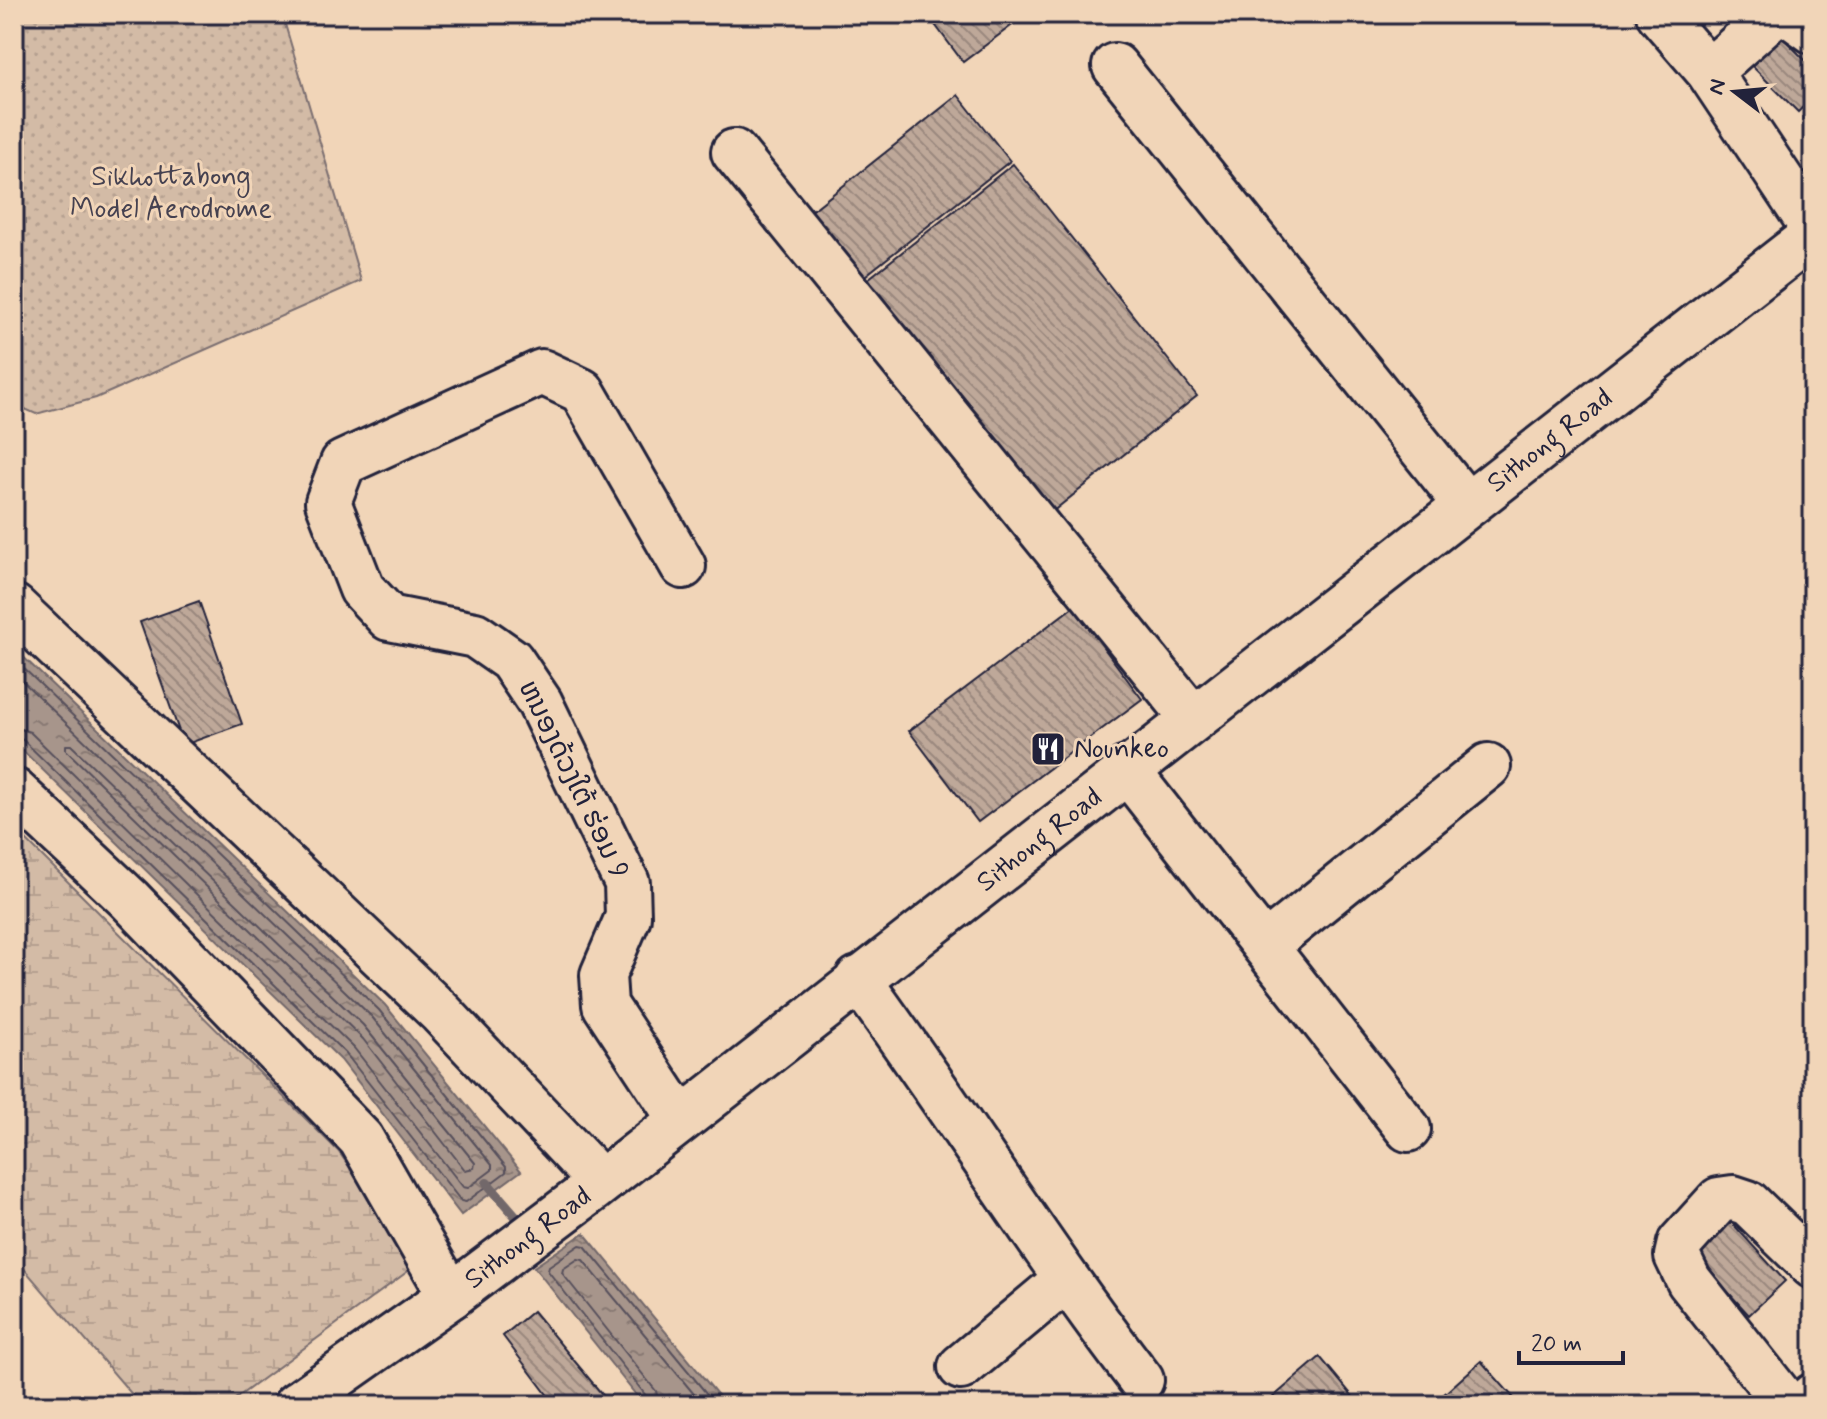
<svg xmlns="http://www.w3.org/2000/svg" width="1827" height="1419" font-family="Mynerve,'Noto Sans Lao',sans-serif">
<style>
.wetland{fill:url(#wetland-marsh);stroke:#7a6e70;stroke-width:2}
.park{fill:url(#park-dots);stroke:#7a6e70;stroke-width:2}
.water{fill:url(#water-ripples);stroke:#72676b;stroke-width:2}
.lines{fill:none;stroke-linecap:round;stroke-linejoin:round}
.shore{stroke:#57505b;stroke-width:2}
.stream{stroke:#72676b;stroke-width:10}
.building{fill:url(#building-back-hatch);stroke:#22223b;stroke-width:2}
.minor-casing{stroke:#22223b;stroke-width:50}
.major-casing{stroke:#22223b;stroke-width:50}
.minor{stroke:#f1d5b8;stroke-width:44}
.major{stroke:#f1d5b8;stroke-width:44}
.labels{text-anchor:middle;dominant-baseline:central;stroke-width:6;stroke-linejoin:round;paint-order:stroke}
.park-label{font-size:28px;fill:#454150;stroke:#f1d5b8}
.street-label{font-size:28px;fill:#22223b;stroke:#f1d5b8}
.poi-label{font-size:28px;fill:#22223b;stroke:#f1d5b8;text-anchor:start}
</style>
<defs>
<pattern id="wetland-marsh" width="20" height="14" patternUnits="userSpaceOnUse" patternTransform="scale(2)"><rect width="20" height="14" fill="#d3bba6"/><path d="M1 5h8M5 5V1M11 12h8M15 12V8" fill="none" stroke="#b5a090"/></pattern>
<pattern id="park-dots" width="8" height="8" patternUnits="userSpaceOnUse" patternTransform="scale(2)"><rect width="8" height="8" fill="#d3bba6"/><path d="M2 2h.1M6 6h.1" fill="none" stroke="#b5a090" stroke-width="1.8" stroke-linecap="round"/></pattern>
<pattern id="water-ripples" width="26" height="14" patternUnits="userSpaceOnUse" patternTransform="scale(2)"><rect width="26" height="14" fill="#a7958b"/><path d="M2 4q2-2 4 0t4 0M15 11q2-2 4 0t4 0" fill="none" stroke="#887973"/></pattern>
<pattern id="building-back-hatch" width="6" height="6" patternUnits="userSpaceOnUse" patternTransform="scale(2)"><rect width="6" height="6" fill="#bea899"/><path d="M-1 5l2 2M0 0l6 6M5-1l2 2" fill="none" stroke="#9a887e"/></pattern>
</defs>
<rect width="100%" height="100%" fill="#f1d5b8"/>
<filter id="ink" filterUnits="userSpaceOnUse"><feTurbulence type="fractalNoise" baseFrequency=".0125" numOctaves="2"/><feDisplacementMap in="SourceGraphic" scale="16" xChannelSelector="R" yChannelSelector="G"/><feConvolveMatrix kernelMatrix="1 2 1 2 8 2 1 2 1" color-interpolation-filters="sRGB"/></filter>
<g filter="url(#ink)">
<!-- wetland -->
<path class="wetland" d="M 14,828 L 338,1151 L 419,1263 L 227,1405 L 141,1405 L 14,1257 Z"/>
<!-- park -->
<path class="park" d="M 14,14 L 282,14 L 361,281 L 96,398 L 36,414 L 14,404 Z"/>
<!-- water -->
<path class="water" d="M 14,648 L 385,1005 L 521,1171 L 461,1215 L 341,1060 L 14,742 Z
M 584,1233 L 726,1405 L 644,1405 L 534,1267 Z"/>
<g class="lines">
<!-- shore -->
<path class="shore" d="M 14,659 L 379,1010 L 506,1167 L 506,1172 L 466,1202 L 461,1201 L 346,1054 L 23,740 L 14,737
M 14,673 L 372,1017 L 492,1165 L 492,1170 L 468,1188 L 463,1187 L 354,1048 L 30,732 L 14,727
M 66,745 L 71,745 L 363,1025 L 475,1163 L 474,1168 L 465,1170 L 363,1039 L 66,750 Z
M 649,1405 L 647,1397 L 548,1271 L 549,1266 L 580,1245 L 585,1246 L 716,1405
M 659,1405 L 656,1391 L 562,1273 L 563,1269 L 578,1259 L 583,1260 L 703,1405"/>
<!-- stream -->
<path class="stream" d="M 487,1183 L 526,1228"/>
</g>
<!-- building -->
<path class="building" d="M 927,14 L 1027,14 L 963,62 Z
M 1773,28 L 1813,68 L 1813,97 L 1798,112 L 1744,58 Z
M 958,95 L 1010,161 L 861,279 L 809,213 Z
M 1013,164 L 1197,396 L 1047,516 L 863,283 Z
M 199,601 L 242,724 L 184,745 L 140,622 Z
M 1073,607 L 1142,699 L 978,822 L 909,731 Z
M 1723,1213 L 1785,1281 L 1749,1315 L 1687,1247 Z
M 533,1311 L 611,1405 L 555,1405 L 503,1336 Z
M 1320,1357 L 1360,1405 L 1264,1405 Z
M 1481,1361 L 1520,1405 L 1432,1405 Z"/>
<g class="lines">
<defs>
<path id="minor" d="M 1659,14 L 1709,72 L 1813,228
M 1789,14 L 1813,31
M 1115,66 L 1466,504
M 1709,72 L 1774,14
M 734,152 L 1192,717
M 14,607 L 441,1013 L 601,1182
M 1126,769 L 1408,1129
M 14,791 L 129,899 L 361,1139 L 451,1296
M 1265,946 L 1488,766
M 858,979 C 955,1111 1041,1250 1141,1380
M 680,1119 L 605,1005 L 603,975 L 628,917 L 627,883 L 540,703 L 511,660 L 475,635 L 389,618 L 362,589 L 328,502 L 343,463 L 542,372 L 582,391 L 683,566
M 961,1367 L 1064,1281
M 1787,1405 L 1689,1281 L 1677,1256 L 1680,1243 L 1719,1200 L 1733,1198 L 1748,1203 L 1813,1266"/>
<g id="major">
<path id="s1" d="M 296,1405 L 451,1296 L 593,1189 L 1813,235"/>
<path d="M 1804,1405 L 1813,1396"/>
</g>
</defs>
<!-- minor casing -->
<use href="#minor" class="minor-casing"/>
<!-- major casing -->
<use href="#major" class="major-casing"/>
<!-- minor -->
<use href="#minor" class="minor"/>
<!-- major -->
<use href="#major" class="major"/>
</g>
</g>
<!-- icons -->
<defs>
<symbol id="restaurant-square" viewBox="-11 -11 22 22"><rect x="-9" y="-9" width="18" height="18" rx="4" fill="#22223b" stroke="#f1d5b8"/><path d="M-5-6h1v4h1v-4h1v4h1v-4h1v5L-1.5 .5V6h-2V.5L-5-1ZM5-6V6H3V1.5H1.5Q1.5-4 5-6Z" fill="#fff"/></symbol>
</defs>
<g fill-rule="evenodd">
<use href="#restaurant-square" x="1028" y="729" width="40" height="40"/>
</g>
<g class="labels">
<!-- park labels -->
<g class="park-label">
<text x="171" y="177">Sikhottabong<tspan x="171" dy="32">Model Aerodrome</tspan></text>
</g>
<!-- street labels -->
<g class="street-label">
<text stroke="none"><textPath href="#s1" startOffset="1582">Sithong Road</textPath></text>
<text transform="translate(573 780) rotate(64)">ຫນອງດ້ວງໃຕ້ ຮ່ອມ 9</text>
<text stroke="none"><textPath href="#s1" startOffset="934">Sithong Road</textPath></text>
<text stroke="none"><textPath href="#s1" startOffset="286">Sithong Road</textPath></text>
</g>
<!-- poi labels -->
<g class="poi-label">
<text x="1074" y="749">Nounkeo</text>
</g>
</g>
<!-- margin -->
<rect width="1827" height="1419" fill="none" stroke="#f1d5b8" stroke-width="48"/>
<rect x="24" y="24" width="1779" height="1371" fill="none" stroke="#22223b" stroke-width="3" filter="url(#ink)"/>
<!-- north arrow -->
<g transform="translate(1735 92) rotate(286)" stroke="#f1d5b8" stroke-width="6" paint-order="stroke">
<path d="M0-6L14 30L0 20L-14 30Z" fill="#22223b"/>
<text y="-12" font-size="22" font-weight="bold" text-anchor="middle" fill="#22223b">N</text>
</g>
<!-- scale -->
<path d="M1519 1351v12h104v-12" fill="none" stroke="#22223b" stroke-width="4"/>
<text x="1531" y="1351" font-size="24" fill="#22223b" stroke="#f1d5b8" stroke-width="6" paint-order="stroke">20 m</text>
</svg>
